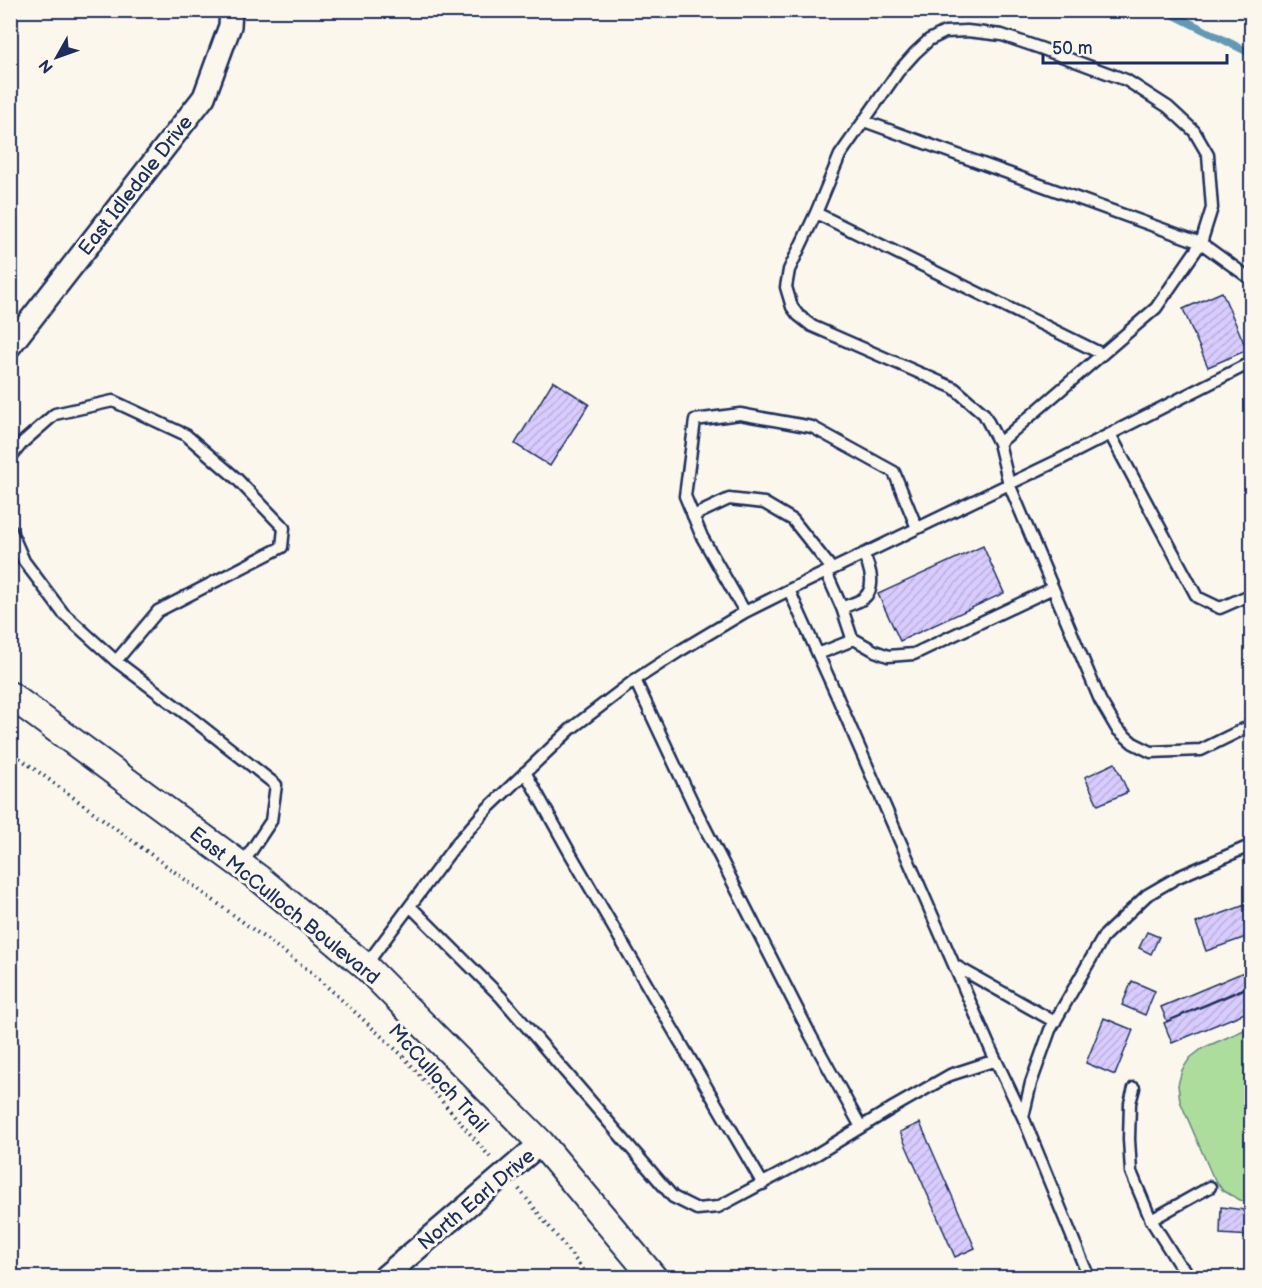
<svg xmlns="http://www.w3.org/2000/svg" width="1262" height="1288" viewBox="0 0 1262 1288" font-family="'Balsamiq Sans',sans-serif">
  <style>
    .pitch { fill: #addd9d; stroke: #64867e; stroke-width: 1.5 }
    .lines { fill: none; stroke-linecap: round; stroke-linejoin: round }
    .stream { stroke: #6299b6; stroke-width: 8 }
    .building { fill: url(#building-hatch); stroke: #1b2f5e; stroke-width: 1.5 }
    .service-casing { stroke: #1b2f5e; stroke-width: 15 }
    .minor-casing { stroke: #1b2f5e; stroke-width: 26 }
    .tertiary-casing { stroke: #1b2f5e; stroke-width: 30 }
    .path { stroke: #1b2f5e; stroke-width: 4; stroke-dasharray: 1.5 4.5; stroke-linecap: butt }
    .service { stroke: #fbf7ec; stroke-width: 10 }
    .minor { stroke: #fbf7ec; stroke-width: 21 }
    .tertiary { stroke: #fbf7ec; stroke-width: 26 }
    .labels { text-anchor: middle; stroke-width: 6; stroke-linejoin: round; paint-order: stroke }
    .street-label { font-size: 20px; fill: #1b2f5e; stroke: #fbf7ec }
  </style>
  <defs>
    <pattern id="building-hatch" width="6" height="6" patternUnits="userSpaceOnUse" patternTransform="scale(1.5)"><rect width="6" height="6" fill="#d8cbfd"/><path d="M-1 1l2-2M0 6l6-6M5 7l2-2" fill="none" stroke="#b9afdb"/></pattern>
  </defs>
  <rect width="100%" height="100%" fill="#fbf7ec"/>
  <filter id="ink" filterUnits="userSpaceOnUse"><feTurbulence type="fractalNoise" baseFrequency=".0167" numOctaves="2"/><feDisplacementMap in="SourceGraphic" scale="12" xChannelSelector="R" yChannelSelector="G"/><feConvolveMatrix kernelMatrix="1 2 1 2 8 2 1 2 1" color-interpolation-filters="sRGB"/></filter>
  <g filter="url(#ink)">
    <path class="pitch" d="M1251 1027V1201H1242L1223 1191 1212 1175 1180 1101 1178 1085 1182 1070 1190 1058 1203 1048Z"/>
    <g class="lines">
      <path class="stream" d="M1164 10 1252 54"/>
    </g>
    <path class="building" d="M1222 292 1247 350 1208 367 1183 309Z
      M553 381 589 404 550 466 515 444Z
      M983 546 1004 593 900 641 878 594Z
      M1115 763 1128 792 1098 805 1085 777Z
      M1248 904 1252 913V935L1206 951 1196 923Z
      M1147 932 1159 937 1151 954 1139 948Z
      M1244 972 1249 986 1167 1021 1161 1007Z
      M1132 981 1155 991 1145 1015 1122 1005Z
      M1252 986V1010L1172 1043 1164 1023Z
      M1104 1018 1133 1030 1115 1075 1086 1063Z
      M920 1123 975 1248 955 1257 900 1132Z
      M1221 1207 1252 1211V1236L1220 1234Z"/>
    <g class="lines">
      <defs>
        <path id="service" d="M864 121 1201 243 1156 308 999 443
          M816 213 1102 354
          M1252 280 1201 243 1212 208 1208 155 1194 131 1168 107 1126 80 1040 48 1002 35 967 31 945 32 929 40 915 53 898 72 840 155 816 213 789 270 786 287 792 307 798 315 812 326 954 388 984 414 999 443 1009 484 1100 700 1117 729 1133 743 1151 752 1201 750 1252 725
          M1110 434 1197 597 1220 608 1252 594
          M10 458 23 442 55 414 113 401 186 435 237 479 284 528 282 547 158 611 116 661
          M693 516 729 499 764 503 793 520 832 569
          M10 529 24 561 63 613 116 661 190 717 276 785 271 821 241 866
          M789 590 1057 461 1252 362
          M842 608C848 605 855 603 861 600 878 590 870 567 863 554
          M745 612 702 537 685 496 695 420 740 414 812 427 894 472 917 528
          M852 638 875 651 888 656 914 654 1053 588
          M818 654 848 642 852 638 842 608 826 572
          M635 680 698 814 811 1036 861 1127
          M525 772 570 853 763 1184
          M410 906 501 997 673 1197 697 1209 718 1207 817 1154 894 1107 950 1075 996 1060
          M954 965 1055 1022
          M365 966 457 843 488 808 572 728 635 680 678 652 745 612 789 590 836 694 991 1050 1023 1117 1089 1278
          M1134 1088 1130 1103 1129 1139 1131 1172 1151 1220 1178 1263 1192 1278
          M1023 1117 1031 1083 1050 1030 1104 936 1147 895 1178 877 1252 845
          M1151 1220 1210 1187"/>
        <path id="minor" d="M10 346 204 97 230 26 231 10
          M383 1278 541 1143"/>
        <path id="tertiary" d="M10 695 261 880 365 966 541 1143 654 1278"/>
      </defs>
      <use href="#service" class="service-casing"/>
      <use href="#minor" class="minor-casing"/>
      <use href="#tertiary" class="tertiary-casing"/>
      <path class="path" d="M10 751 311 972 403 1056 490 1157
        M519 1189 590 1278"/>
      <use href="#service" class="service"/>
      <use href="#minor" class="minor"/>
      <use href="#tertiary" class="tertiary"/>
    </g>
  </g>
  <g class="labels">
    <g class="street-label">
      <text transform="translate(135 185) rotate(-52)" y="7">East Idledale Drive</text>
      <text transform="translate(285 905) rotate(39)" y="7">East McCulloch Boulevard</text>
      <text transform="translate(439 1078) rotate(48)" y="7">McCulloch Trail</text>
      <text transform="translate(476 1199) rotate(-40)" y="7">North Earl Drive</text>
    </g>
  </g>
  <rect width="1262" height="1288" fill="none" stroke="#fbf7ec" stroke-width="36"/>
  <rect x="18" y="18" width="1226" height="1252" fill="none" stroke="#1b2f5e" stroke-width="2" filter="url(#ink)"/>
  <g transform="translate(57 57) rotate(230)" stroke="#fbf7ec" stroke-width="4.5" paint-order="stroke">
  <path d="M0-4.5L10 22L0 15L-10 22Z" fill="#1b2f5e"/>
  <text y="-9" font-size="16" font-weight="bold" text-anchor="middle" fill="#1b2f5e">N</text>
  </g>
  <path d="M1043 54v9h184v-9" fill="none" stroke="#1b2f5e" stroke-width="3"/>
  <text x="1052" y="54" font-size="18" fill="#1b2f5e" stroke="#fbf7ec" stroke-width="4.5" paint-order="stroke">50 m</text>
</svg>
